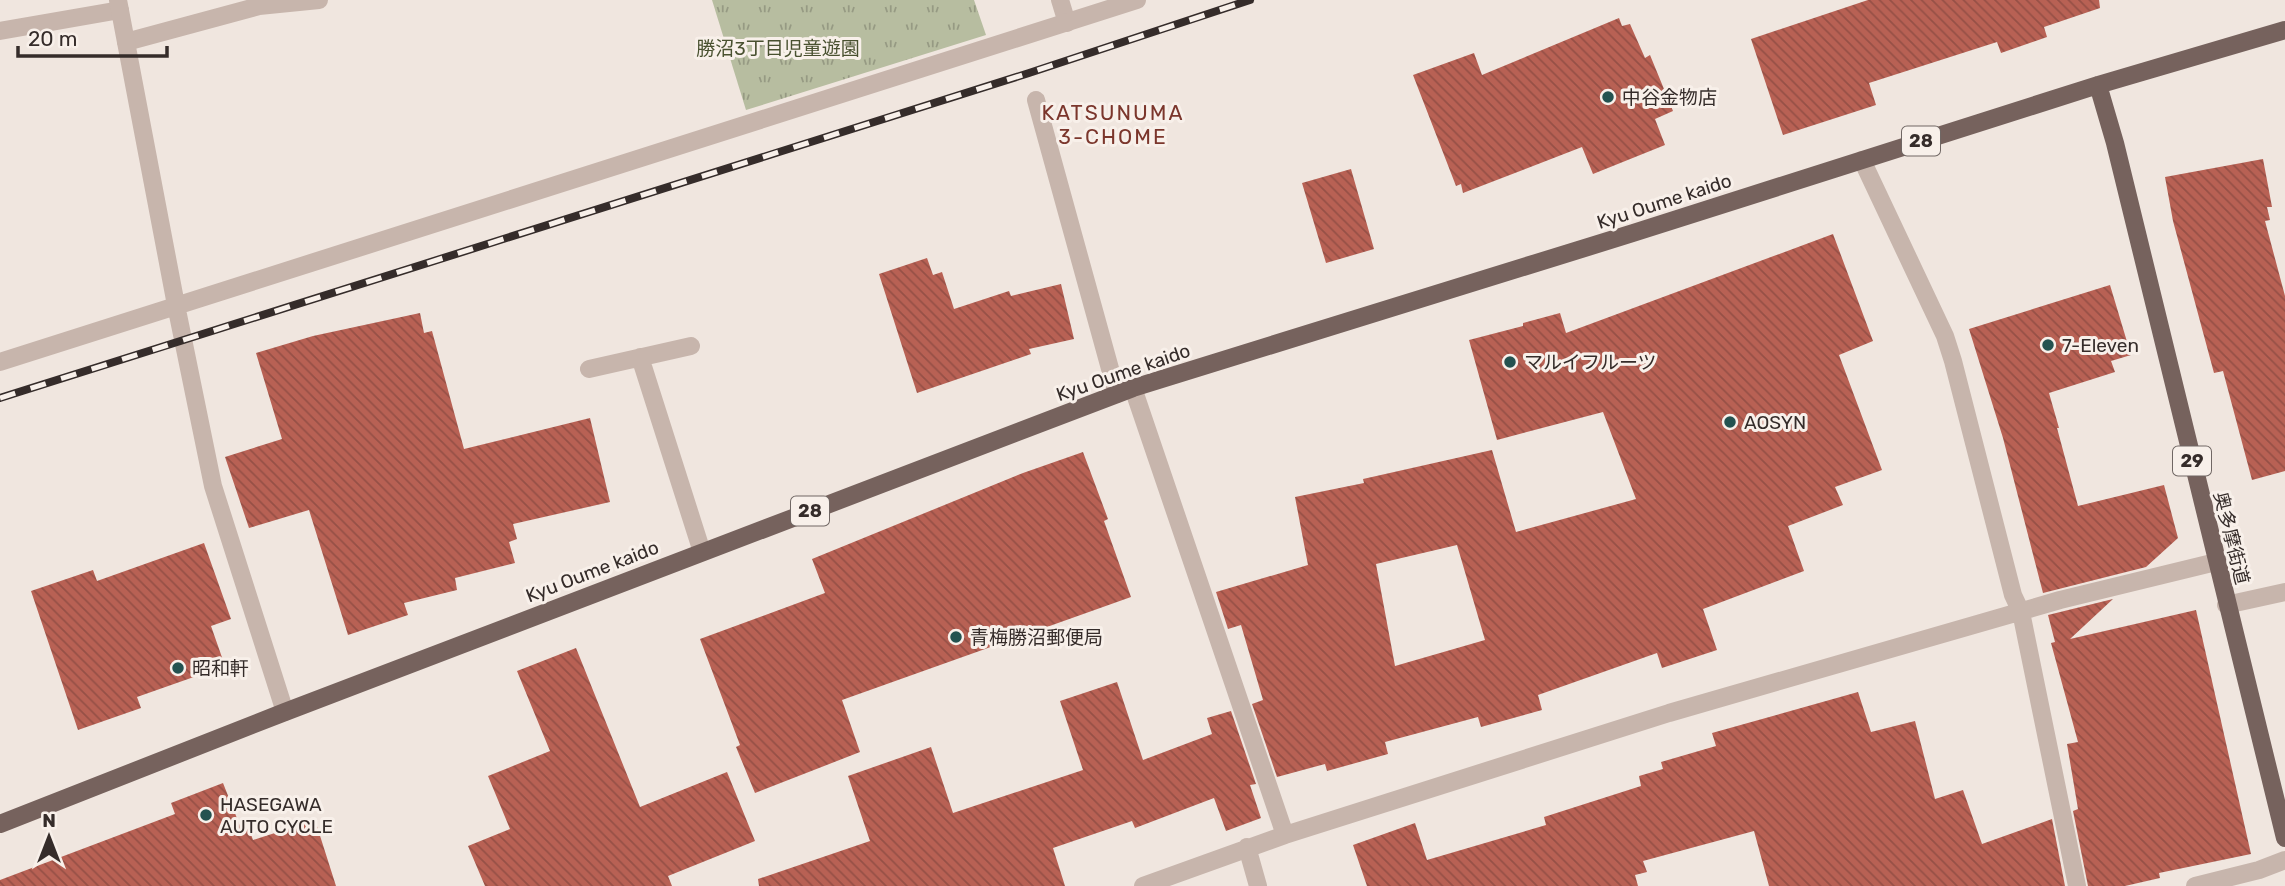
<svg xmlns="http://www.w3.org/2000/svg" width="2285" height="886" viewBox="0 0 2285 886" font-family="Rubik,'Noto Sans JP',sans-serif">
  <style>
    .park { fill: url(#park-tufts) }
    .building { fill: url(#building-back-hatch); fill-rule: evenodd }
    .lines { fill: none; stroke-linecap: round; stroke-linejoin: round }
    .service { stroke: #c7b5ac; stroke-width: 18 }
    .minor { stroke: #c7b5ac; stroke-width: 18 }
    .primary { stroke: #76625d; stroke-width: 18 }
    .rail-casing { stroke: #352c2a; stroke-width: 8 }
    .rail { stroke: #f8f0ea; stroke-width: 5; stroke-dasharray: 16; stroke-linecap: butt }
    .poi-dot { fill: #245250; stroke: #f8f0ea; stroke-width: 2.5 }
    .labels { text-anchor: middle; stroke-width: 6; stroke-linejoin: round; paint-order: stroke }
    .shield { fill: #f8f0ea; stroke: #706764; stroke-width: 2 }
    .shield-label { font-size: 18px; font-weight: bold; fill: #352c2a }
    .park-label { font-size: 19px; fill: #495130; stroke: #f8f0ea }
    .poi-label { font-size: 19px; fill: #352c2a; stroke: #f8f0ea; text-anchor: start }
    .street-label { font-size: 19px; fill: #352c2a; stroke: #f8f0ea }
    .neighbourhood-label { font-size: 21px; letter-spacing: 2px; fill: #7b362c; stroke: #f8f0ea }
  </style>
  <defs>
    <pattern id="park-tufts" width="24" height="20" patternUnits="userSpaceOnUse" patternTransform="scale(1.75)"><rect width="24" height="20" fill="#b7bda0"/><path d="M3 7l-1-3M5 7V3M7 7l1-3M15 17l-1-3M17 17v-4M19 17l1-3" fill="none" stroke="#969a83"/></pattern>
    <pattern id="building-back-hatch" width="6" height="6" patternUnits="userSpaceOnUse" patternTransform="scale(1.75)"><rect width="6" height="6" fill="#b86154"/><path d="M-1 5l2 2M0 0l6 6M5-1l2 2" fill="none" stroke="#965046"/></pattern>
  </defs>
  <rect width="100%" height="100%" fill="#f0e6df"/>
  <path class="park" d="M712 0H974L986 35 746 110Z"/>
  <path class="building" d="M1868 0H2099L2100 8 2044 27 2047 37 2001 53 1997 42 1869 83 1876 105 1783 135 1751 39Z
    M1619 18 1622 26 1630 24 1645 58 1650 55 1673 111 1655 119 1665 145 1593 174 1582 147 1463 193 1461 184 1456 186 1413 75 1474 53 1482 75Z
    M2263 159 2272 207H2267L2270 220 2265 221 2285 296V471L2252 480 2223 371 2214 373 2173 221 2165 177Z
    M1351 169 1374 249 1326 263 1302 183Z
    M1833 234 1873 341 1839 355 1882 470 1835 487 1843 505 1788 526 1804 571 1703 609 1717 650 1662 668 1657 653 1538 695 1542 710 1481 727 1478 717 1385 742 1388 754 1327 771 1325 764 1277 777 1252 704 1263 700 1241 625 1228 629 1216 592 1308 565 1295 497 1364 483 1363 479 1492 450 1516 532 1636 499 1603 412 1497 440 1469 340 1523 326V323L1560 313 1566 333ZM1457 545 1485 640 1395 666 1376 564Z
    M927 258 933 275 942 272 954 309 1009 291 1011 296 1061 284 1074 339 1029 349 1031 354 917 393 879 274Z
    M2110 285 2131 355 2111 361 2115 372 2049 393 2059 428H2057L2078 506 2164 485 2178 538 2146 567 2043 593 2003 438 1969 329Z
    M420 313 424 333 432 331 464 449 590 418 610 502 513 524 517 539 509 542 515 563 455 578 457 590 404 603 408 615 348 635 309 510 249 528 225 457 282 439 256 353 313 336Z
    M1083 452 1108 519 1104 521 1131 597 842 700 860 752 755 793 736 747 740 745 700 639 825 593 812 559 1023 473Z
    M204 543 231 619 211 626 225 666 137 697 141 708 78 730 31 591 93 570 97 581Z
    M2113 599 2070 639 2196 610 2251 854 2159 873 2160 878 2125 886H2088L2073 811 2078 809 2067 744 2078 742 2051 643 2055 642 2048 615Z
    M576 648 640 807 727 772 755 841 668 876 672 886H485L468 846 510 829 488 776 550 751 517 671Z
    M1117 682 1143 760 1212 734 1207 718 1231 711 1256 784 1250 785 1261 818 1226 831 1214 798 1135 828 1132 821 1053 848 1065 886H759L758 879 870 841 848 776 931 747 953 813 1083 770 1060 701Z
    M1858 692 1871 732 1915 721 1935 799 1963 790 1982 844 2052 819 2065 886H1769L1754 831 1643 861 1647 872 1635 875 1638 886H1367L1353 845 1415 823 1427 860 1546 825 1544 817 1641 786 1639 776 1663 769 1661 762 1716 746 1712 733Z
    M223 783 242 831 249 829 253 840 315 820 336 886H0V880L175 814 171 803Z"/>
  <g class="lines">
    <path class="service" d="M1060 0 1067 23
      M0 31 120 10
      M126 42 259 6 319 0
      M1036 100 1117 394"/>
    <path class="minor" d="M118 0 176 305 213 486 285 712
      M1862 160 1945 336 1953 361 2013 595 2021 612 2077 886
      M640 357 702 552
      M0 362 1137 0
      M589 369 691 346
      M1133 388 1285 835
      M2226 605 2285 592
      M1247 847 1258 886
      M1143 886 1285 835 1669 713 2060 600 2216 562
      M2195 886 2259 870 2285 860"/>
    <path class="primary" d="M2098 85 2115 143 2285 838
      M0 824 285 712 1133 388 1633 233 2098 85 2285 30"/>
    <defs>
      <path id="rail" d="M0 398 1029 73 1250 0"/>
    </defs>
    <use href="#rail" class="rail-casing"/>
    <use href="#rail" class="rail"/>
  </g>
  <g class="poi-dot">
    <circle cx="1608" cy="97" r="7"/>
    <circle cx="2048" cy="345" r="7"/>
    <circle cx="1510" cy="362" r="7"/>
    <circle cx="1730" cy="422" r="7"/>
    <circle cx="956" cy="637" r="7"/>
    <circle cx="178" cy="668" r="7"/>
    <circle cx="206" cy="815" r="7"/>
  </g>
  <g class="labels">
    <g class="shield">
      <rect x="1902" y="126.5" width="38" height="29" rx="5"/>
      <rect x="2173" y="446.5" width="38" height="29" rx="5"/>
      <rect x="791" y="496.5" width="38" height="29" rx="5"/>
    </g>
    <g class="shield-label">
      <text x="1921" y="147">28</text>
      <text x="2192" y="467">29</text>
      <text x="810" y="517">28</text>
    </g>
    <g class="park-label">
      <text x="778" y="55">勝沼3丁目児童遊園</text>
    </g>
    <g class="poi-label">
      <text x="1622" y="104">中谷金物店</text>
      <text x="2062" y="352">7-Eleven</text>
      <text x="1524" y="369">マルイフルーツ</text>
      <text x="1744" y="429">AOSYN</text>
      <text x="970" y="644">青梅勝沼郵便局</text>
      <text x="192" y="675">昭和軒</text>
      <text x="220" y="811">HASEGAWA<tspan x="220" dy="22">AUTO CYCLE</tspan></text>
    </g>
    <g class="street-label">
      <text transform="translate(1664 201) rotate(-18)" y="7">Kyu Oume kaido</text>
      <text transform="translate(1123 372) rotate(-19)" y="7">Kyu Oume kaido</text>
      <text transform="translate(2232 538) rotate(76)" y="7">奥多摩街道</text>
      <text transform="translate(592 571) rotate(-21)" y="7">Kyu Oume kaido</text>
    </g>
    <g class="neighbourhood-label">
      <text x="1113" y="120">KATSUNUMA<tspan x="1113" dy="24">3-CHOME</tspan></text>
    </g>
  </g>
  <g transform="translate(49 837)" stroke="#f8f0ea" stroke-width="5" paint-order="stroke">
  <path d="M0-5L12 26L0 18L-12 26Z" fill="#352c2a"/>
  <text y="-10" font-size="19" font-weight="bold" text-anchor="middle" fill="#352c2a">N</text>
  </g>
  <path d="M18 46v10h149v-10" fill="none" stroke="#352c2a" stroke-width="3.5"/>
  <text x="28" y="46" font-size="21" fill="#352c2a" stroke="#f8f0ea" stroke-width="5" paint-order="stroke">20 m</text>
</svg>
